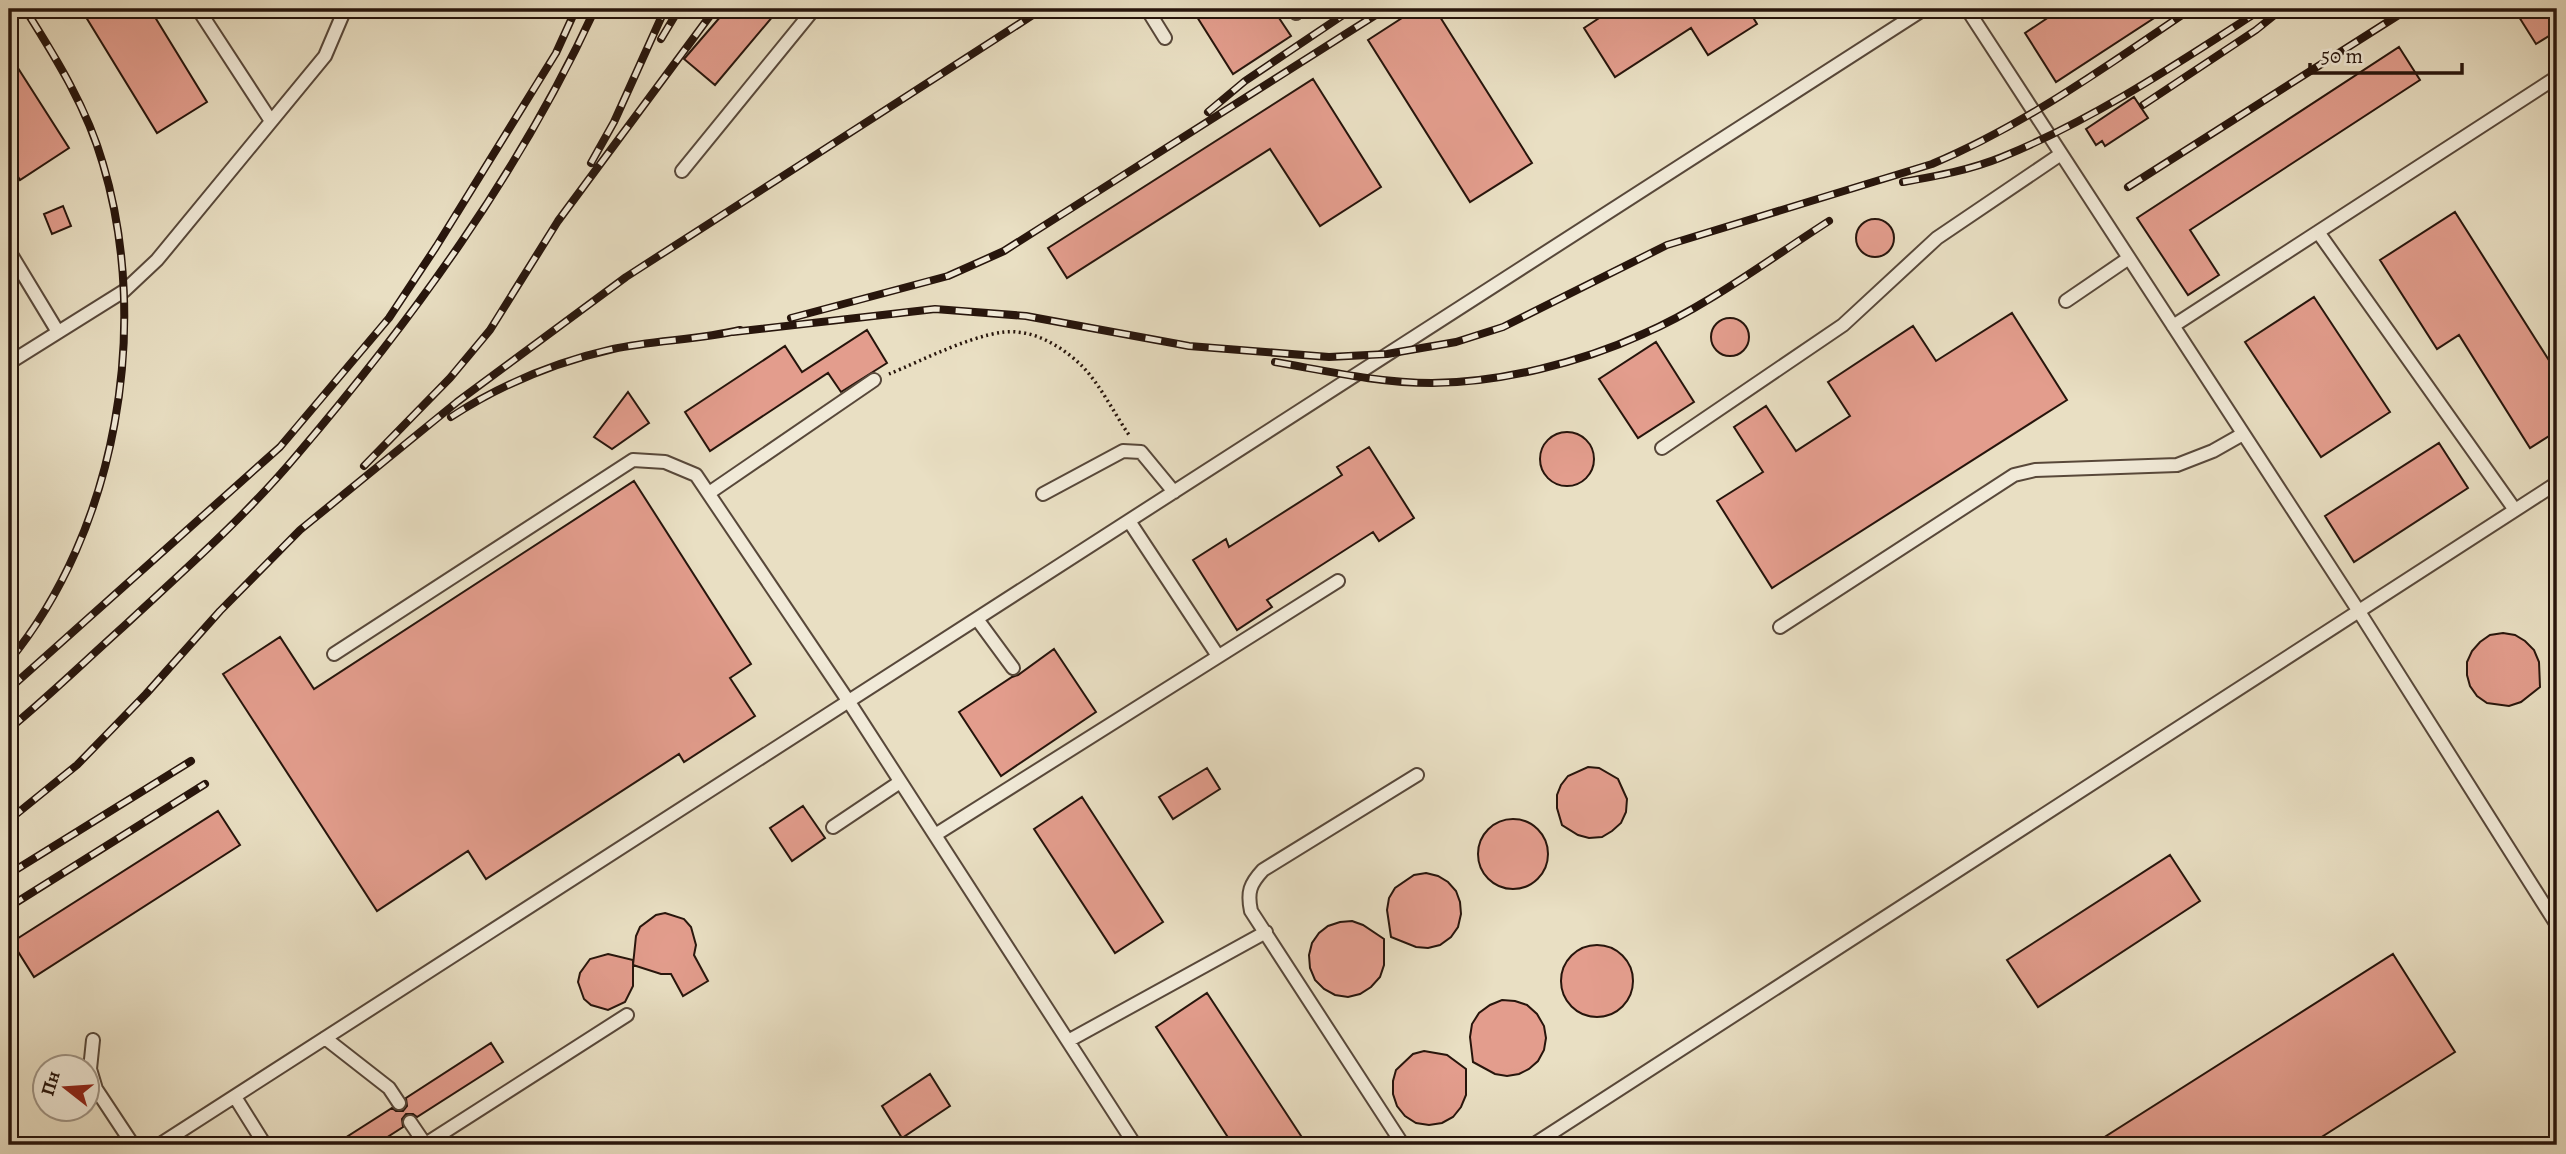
<svg xmlns="http://www.w3.org/2000/svg" width="2566" height="1154" viewBox="0 0 2566 1154" font-family="Alegreya,serif">
  <style>
    .building { fill: #e39d8d; stroke: #27150c; stroke-width: 2 }
    .lines { fill: none; stroke-linecap: round; stroke-linejoin: round }
    .lane-casing { stroke: #58483a; stroke-width: 16 }
    .path { stroke: #27150c; stroke-width: 3.5; stroke-dasharray: 2 3.5; stroke-linecap: butt }
    .lane { stroke: #f1ead8; stroke-width: 12 }
    .rail-casing { stroke: #27150c; stroke-width: 8 }
    .rail { stroke: #f1ead8; stroke-width: 5; stroke-dasharray: 16; stroke-linecap: butt }
  </style>
  <rect width="100%" height="100%" fill="#e9dfc3"/>
  <filter id="stains"><feTurbulence type="fractalNoise" baseFrequency=".00286" numOctaves="4"/><feColorMatrix values="0 0 0 0 .2 0 0 0 0 .09 0 0 0 0 .02 0 0 0 .5 -.17"/></filter>
  <radialGradient id="worn" r=".72"><stop offset=".6" stop-color="#630" stop-opacity="0"/><stop offset="1" stop-color="#630" stop-opacity=".3"/></radialGradient>
  <path class="building" d="M81 9H150L207 102 157 133Z
    M727 9H779L715 85 684 59Z
    M1192 9H1273L1291 36 1233 74Z
    M1416 9H1435L1532 163 1470 202 1368 40Z
    M1613 9H1748L1757 24 1708 55 1691 28 1615 77 1584 28Z
    M2061 9H2168L2056 82 2025 33Z
    M2514 9H2557V31L2536 44Z
    M2399 47 2420 80 2190 230 2219 275 2188 295 2137 218Z
    M9 54 69 148 20 180 9 162Z
    M1313 79 1381 187 1320 226 1270 149 1067 278 1048 248Z
    M2134 97 2148 118 2105 146 2102 141 2096 145 2086 129Z
    M63 206 71 226 52 234 44 214Z
    M2455 212 2557 373V431L2530 448 2459 335 2437 349 2380 260Z
    M1856 238a19 19 0 1 1 38 0a19 19 0 1 1-38 0Z
    M2314 297 2390 412 2321 457 2245 342Z
    M2012 313 2067 400 1772 588 1717 501 1763 472 1734 427 1766 406 1796 451 1850 416 1828 382 1913 326 1936 361Z
    M1711 337a19 19 0 1 1 38 0a19 19 0 1 1-38 0Z
    M867 330 887 363 841 392 828 373 710 451 685 412 785 346 802 372Z
    M1656 342 1694 402 1638 438 1599 379Z
    M628 392 649 423 612 449 594 437Z
    M1540 459a27 27 0 1 1 54 0a27 27 0 1 1-54 0Z
    M2439 443 2468 488 2354 562 2325 516Z
    M1369 447 1414 518 1379 541 1373 532 1267 600 1272 607 1237 630 1193 560 1226 539 1229 547 1342 475 1337 467Z
    M634 481 751 664 730 678 755 716 684 762 679 754 486 879 468 851 377 911 223 674 280 637 314 689Z
    M2503 633 2515 635 2525 641 2534 650 2539 662 2540 687 2521 702 2509 706 2487 703 2477 696 2470 686 2467 675V662L2472 651 2480 642 2490 635Z
    M1054 649 1096 712 1001 776 959 712 1012 677 1018 675Z
    M1588 767 1599 768 1618 779 1627 799 1626 812 1621 823 1612 831 1602 837 1589 838 1578 835 1562 825 1557 808V795L1561 785 1568 776Z
    M1207 768 1220 789 1173 819 1159 797Z
    M1082 797 1163 922 1115 953 1034 829Z
    M803 806 825 838 792 861 770 828Z
    M218 811 240 845 34 977 12 942Z
    M1478 854a35 35 0 1 1 70 0a35 35 0 1 1-70 0Z
    M2170 855 2200 901 2038 1007 2007 960Z
    M1426 873 1438 876 1448 882 1456 891 1460 902 1461 914 1458 927 1451 937 1440 945 1428 948 1416 947 1391 937 1387 910 1389 898 1395 888 1414 875Z
    M665 913 684 919 691 927 696 945 694 955 708 981 683 996 671 974H661L633 965 636 936 640 927 656 915Z
    M1352 921 1363 925 1384 939V965L1380 977 1371 987 1360 994 1348 997 1335 995 1324 989 1315 980 1310 968 1309 955 1312 943 1319 933 1328 926 1340 922Z
    M1561 981a36 36 0 1 1 72 0a36 36 0 1 1-72 0Z
    M608 954 633 960V986L625 1002 608 1010 591 1005 584 999 578 982 580 973 590 959Z
    M2393 954 2455 1052 2309 1145H2092Z
    M1207 993 1307 1145H1233L1156 1027Z
    M1502 1000 1515 1001 1527 1005 1537 1014 1544 1026 1546 1038 1544 1050 1538 1061 1529 1069 1519 1074 1507 1076 1495 1074 1473 1062 1470 1037 1472 1024 1479 1013 1490 1005Z
    M491 1043 503 1062 417 1117 413 1114H406L402 1119 403 1127 375 1145H334L392 1108 396 1111H403L407 1106 406 1098Z
    M1424 1051 1447 1055 1466 1069V1095L1461 1107 1453 1117 1442 1123 1429 1125 1416 1123 1405 1116 1397 1106 1393 1094V1081L1396 1070 1413 1054Z
    M930 1074 950 1106 902 1138 882 1106Z"/>
  <g class="lines">
    <defs>
      <path id="lane" d="M198 9 271 121
        M1147 9 1165 38
        M1293 9 1296 13
        M1967 9 2358 610 2557 925
        M682 171 814 9
        M2318 232 2515 510
        M9 251 58 332
        M2066 301 2129 258
        M2173 326 2557 77
        M9 363 124 291 157 260 325 56 345 9
        M1662 448 1843 325 1937 238 2061 154
        M709 493 874 380
        M1043 494 1123 451 1141 452 1174 492
        M1129 521 1218 656
        M977 619 1013 668
        M1780 627 2014 475 2035 470 2177 465 2213 451 2243 434
        M334 654 633 460 665 462 696 475 849 702 1135 1145
        M833 827 900 782
        M935 835 1338 581
        M325 1038 389 1088 399 1103
        M93 1040 90 1069 96 1089 133 1145
        M1068 1041 1266 932
        M235 1097 265 1145
        M410 1122 425 1144
        M159 1145 1924 9
        M424 1145 627 1015
        M1403 1145 1251 911C1247 892 1250 884 1263 870L1417 775
        M1533 1145 2557 483"/>
    </defs>
    <use href="#lane" class="lane-casing"/>
    <path class="path" d="M889 374C921 361 985 328 1017 332 1042 334 1066 350 1083 367 1101 386 1114 413 1129 435"/>
    <use href="#lane" class="lane"/>
    <defs>
      <path id="rail" d="M661 39 679 9
        M2143 105 2256 30 2282 9
        M1208 112 1245 81 1352 9
        M591 163 614 122 665 9
        M1903 182C1937 176 1970 170 2002 157 2095 119 2178 63 2262 9
        M2128 187 2408 9
        M791 318 948 276 1004 251 1385 9
        M733 332 935 309 1026 316 1189 346 1329 357 1387 354 1456 342 1503 327 1667 245 1932 164C2025 125 2108 65 2191 9
        M1275 362C1327 371 1379 383 1432 383 1500 383 1582 362 1643 334 1706 307 1771 258 1829 221
        M451 417C500 385 556 362 613 349 655 340 698 340 740 330
        M364 466 450 378 490 330 558 221 715 9
        M9 661C117 530 151 325 103 164 87 108 56 58 25 9
        M9 689 280 447 389 318 436 247 556 53 576 9
        M9 729C48 697 85 661 123 627 182 572 244 518 296 456 413 319 520 172 595 9
        M9 820 77 765 146 694 220 611 300 530 457 402 626 277 1036 13
        M9 874 191 761
        M9 907 205 784"/>
    </defs>
    <use href="#rail" class="rail-casing"/>
    <use href="#rail" class="rail"/>
  </g>
  <rect width="2566" height="1154" fill="none" stroke="#e9dfc3" stroke-width="35"/>
  <rect x="10" y="10" width="2545" height="1133" fill="none" stroke="#27150c" stroke-width="3.5"/>
  <rect x="18" y="18" width="2531" height="1119" fill="none" stroke="#27150c" stroke-width="2"/>
  <g transform="translate(66 1088) rotate(287)"><circle r="33" fill="#f1ead8" stroke="#a09586" stroke-width="2"/>
  <path d="M0-5L12 26L0 18L-12 26Z" fill="#8f2418"/>
  <text y="-10" font-size="19" font-weight="bold" text-anchor="middle" fill="#27150c">Пн</text>
  </g>
  <path d="M2310 63v10h152v-10" fill="none" stroke="#27150c" stroke-width="3.5"/>
  <text x="2321" y="63" font-size="21" fill="#27150c" stroke="#f1ead8" stroke-width="5" paint-order="stroke">50 m</text>
  <rect width="100%" height="100%" filter="url(#stains)"/>
  <rect width="100%" height="100%" fill="url(#worn)"/>
</svg>
